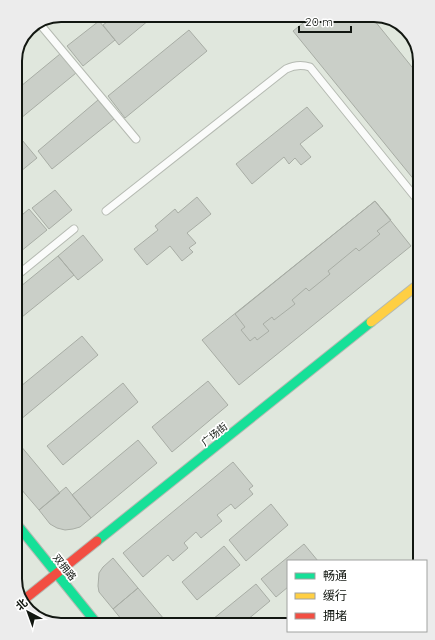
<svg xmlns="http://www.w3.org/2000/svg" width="435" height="640" viewBox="0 0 435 640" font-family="Quicksand,'Noto Sans SC',sans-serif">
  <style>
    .building { fill: #cacfc8; stroke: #a8ada5 }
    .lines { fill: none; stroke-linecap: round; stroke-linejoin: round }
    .lane-casing { stroke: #b5bab2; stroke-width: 9 }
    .fast-casing { stroke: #b5bab2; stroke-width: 11 }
    .slow-casing { stroke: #b5bab2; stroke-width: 11 }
    .jam-casing { stroke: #b5bab2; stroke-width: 11 }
    .lane { stroke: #fafbfa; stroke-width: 7 }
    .fast { stroke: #16e098; stroke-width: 9 }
    .slow { stroke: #ffcf43; stroke-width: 9 }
    .jam { stroke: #f24e42; stroke-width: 9 }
    .labels { text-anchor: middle; stroke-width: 3.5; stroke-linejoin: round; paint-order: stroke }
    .street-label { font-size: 10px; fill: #121711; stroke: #fff }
    .rim { fill: none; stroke: #121711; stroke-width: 2 }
  </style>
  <rect width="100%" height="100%" fill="#e0e7dd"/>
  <path class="building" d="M116 15H155L119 45 103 25Z
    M313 15H370L420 77V187L293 31Z
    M99 21 115 40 83 66 67 46Z
    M189 30 207 51 125 118 108 96Z
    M60 54 76 73 15 123V91Z
    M98 100 114 119 52 169 38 151Z
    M307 107 323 126 300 144 311 157 301 165 295 158 289 164 284 157 252 184 236 164Z
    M22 140 37 158 15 176V145Z
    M55 190 72 210 49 229 32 208Z
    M197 197 211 214 187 233 196 243 189 248 193 252 182 261 170 246 147 265 134 249 158 230 155 226 175 209 178 213Z
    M375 201 391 220 377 231 380 234 359 251 356 248 328 271 330 274 309 291 306 288 292 300 295 304 274 320 272 317 263 324 269 331 257 340 255 337 250 341 241 330 245 327 235 314Z
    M375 201 411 246 239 385 202 340Z
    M29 209 47 230 15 256V221Z
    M83 235 103 260 78 280 58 256Z
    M58 256 74 275 22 317 15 309V291Z
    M82 336 98 355 20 420 15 415V391Z
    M208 381 228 405 172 452 152 427Z
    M123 383 138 402 63 465 47 446Z
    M15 439 60 493 39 510 15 482Z
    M138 440 157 463 91 518 72 495Z
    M233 462 253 486 249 489 253 494 235 509 231 504 217 515 222 521 201 538 196 532 184 543 188 548 173 561 168 555 143 577 123 553Z
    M66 487 91 518 80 527 73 529 65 530 57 528 50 524 39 510Z
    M271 504 288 525 246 561 229 540Z
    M304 544 318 561H288V587L276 597 261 579Z
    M224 546 240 565 197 600 182 582Z
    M15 557 20 563V573L15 577Z
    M113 558 138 588 113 609 99 592 98 586 99 573 103 567Z
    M256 584 270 601 241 625H218L213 619Z
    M138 588 169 625H126L113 609Z"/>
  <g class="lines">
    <defs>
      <path id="lane" d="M39 23 136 139
        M106 211 286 69C294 65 301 64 310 67L420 203
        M15 277 74 229"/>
      <path id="fast" d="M15 522 98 625
        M97 541 371 322"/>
      <path id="slow" d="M371 322 420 283"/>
      <path id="jam" d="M21 602 97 541"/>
    </defs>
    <use href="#lane" class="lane-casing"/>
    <use href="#fast" class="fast-casing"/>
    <use href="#slow" class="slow-casing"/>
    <use href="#jam" class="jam-casing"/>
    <use href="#lane" class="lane"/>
    <use href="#fast" class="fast"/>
    <use href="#slow" class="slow"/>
    <use href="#jam" class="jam"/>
  </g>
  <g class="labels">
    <g class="street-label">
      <text transform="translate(214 434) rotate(-39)" y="4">广场街</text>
      <text transform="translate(65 567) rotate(51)" y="4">双拥路</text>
    </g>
  </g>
  <path d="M0 0H435V640H0ZM61 22H374A39 39 0 0 1 413 61V579A39 39 0 0 1 374 618H61A39 39 0 0 1 22 579V61A39 39 0 0 1 61 22Z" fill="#ececec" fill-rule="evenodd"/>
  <path class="rim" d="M61 22H374A39 39 0 0 1 413 61V579A39 39 0 0 1 374 618H61A39 39 0 0 1 22 579V61A39 39 0 0 1 61 22Z"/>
  <rect x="287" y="560" width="140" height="72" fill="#ffffff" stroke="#a0a2a0"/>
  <rect x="295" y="573" width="20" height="6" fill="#16e098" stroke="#a0a2a0"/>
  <text x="323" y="580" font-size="12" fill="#121711">畅通</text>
  <rect x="295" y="593" width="20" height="6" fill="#ffcf43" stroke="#a0a2a0"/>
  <text x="323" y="600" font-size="12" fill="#121711">缓行</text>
  <rect x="295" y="613" width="20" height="6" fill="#f24e42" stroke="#a0a2a0"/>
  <text x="323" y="620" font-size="12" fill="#121711">拥堵</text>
  <g transform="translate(28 612) rotate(319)" stroke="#ffffff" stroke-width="3" paint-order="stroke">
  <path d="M0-3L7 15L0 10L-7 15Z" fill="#121711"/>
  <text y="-6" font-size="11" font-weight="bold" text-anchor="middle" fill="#121711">北</text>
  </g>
  <path d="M299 26v6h52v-6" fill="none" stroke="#121711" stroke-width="2"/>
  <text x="305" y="26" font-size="12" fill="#121711" stroke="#ffffff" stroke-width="3" paint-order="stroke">20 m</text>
</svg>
